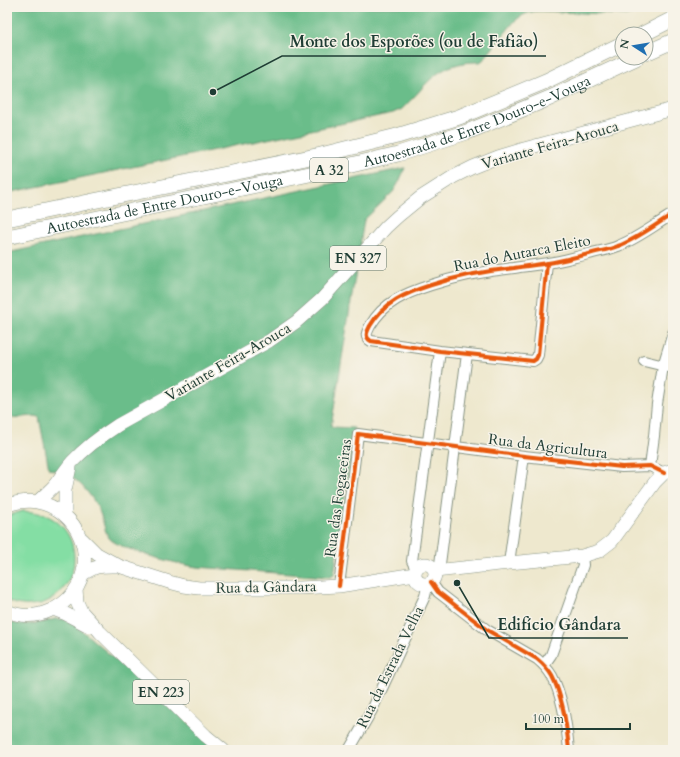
<svg xmlns="http://www.w3.org/2000/svg" width="680" height="757" viewBox="0 0 680 757" font-family="Cardo,serif">
  <style>
    .green { fill: #84dea4; stroke: #528e6c }
    .forest { fill: #6bbd8a; stroke: #457d5f }
    .lines { fill: none; stroke-linecap: round; stroke-linejoin: round }
    .minor-casing { stroke: #869281; stroke-width: 12 }
    .major-casing { stroke: #869281; stroke-width: 14 }
    .highway-casing { stroke: #869281; stroke-width: 16 }
    .minor { stroke: #fff; stroke-width: 10 }
    .major { stroke: #fff; stroke-width: 13 }
    .highway { stroke: #fff; stroke-width: 15 }
    .cycleway-casing { stroke: #f7f3e8; stroke-width: 6 }
    .cycleway { stroke: #e8590c; stroke-width: 4 }
    .labels { text-anchor: middle; stroke-width: 3; stroke-linejoin: round; paint-order: stroke }
    .shield { fill: #f7f3e8; stroke: #60746a; stroke-width: 1 }
    .shield-label { font-size: 14px; font-weight: bold; fill: #1f3d34 }
    .street-label { font-size: 15px; fill: #1f3d34; stroke: #f7f3e8 }
    .leader { fill: none; stroke: #1f3d34; stroke-width: 1.5 }
    .callout-dot { fill: #1f3d34; stroke: #f7f3e8; stroke-width: 1.5 }
    .callout-label { font-size: 16px; text-anchor: middle; font-weight: bold; fill: #1f3d34; stroke: #f7f3e8; stroke-width: 3; stroke-linejoin: round; paint-order: stroke }
  </style>
  <rect width="100%" height="100%" fill="#f7f3e8"/>
  <filter id="ink" filterUnits="userSpaceOnUse"><feTurbulence type="fractalNoise" baseFrequency=".025" numOctaves="2"/><feDisplacementMap in="SourceGraphic" scale="8" xChannelSelector="R" yChannelSelector="G"/><feConvolveMatrix kernelMatrix="1 2 1 2 8 2 1 2 1" color-interpolation-filters="sRGB"/></filter>
  <filter id="wash" filterUnits="userSpaceOnUse"><feTurbulence type="fractalNoise" baseFrequency=".012" numOctaves="4" result="noise"/><feDisplacementMap in="SourceGraphic" scale="16" xChannelSelector="R" yChannelSelector="G"/><feGaussianBlur stdDeviation="0.9" result="paint"/><feColorMatrix in="noise" values="0 0 0 0 0 0 0 0 0 0 0 0 0 0 0 0 0 1.4 0 .05"/><feComposite in="paint" operator="in"/></filter>
  <g filter="url(#wash)">
    <rect width="100%" height="100%" fill="#eee8ce"/>
    <path class="green" d="M23 511C33 512 44 513 53 519 86 540 79 593 40 604 37 605 34 604 31 605 23 606 14 604 7 600V516Z"/>
    <path class="forest" d="M7 7H646L631 14 626 15 542 11C530 11 522 14 513 23L483 60 480 62C475 62 469 62 464 63 434 68 426 86 406 105L402 109 393 113 7 193Z
      M405 168 399 182 393 192 364 220 331 427 354 428 334 575 330 577 197 567C181 565 119 549 110 539 104 532 104 521 100 513 95 499 78 478 64 473 59 471 54 470 49 469L39 417 35 416 7 418V253Z
      M55 619H65L79 628 220 750H7V622C25 626 38 624 55 619Z"/>
  </g>
  <g filter="url(#ink)">
    <g class="lines">
      <defs>
        <path id="minor" d="M547 263 538 355 536 359 533 361 440 351 371 341C364 337 367 332 370 326 384 302 406 293 431 285 458 276 486 271 514 268 525 266 537 265 548 263 561 261 575 257 589 254 599 251 609 250 618 246 637 239 656 224 673 214
          M644 361 673 368
          M650 466 654 436 657 404 663 366 673 333
          M509 563 524 456
          M434 568 440 564 467 354
          M416 569 412 561 440 351
          M431 582 438 592 487 630 537 659C543 664 548 669 552 676 562 695 567 728 569 750
          M339 586 358 434 524 456 622 467 650 466 664 473
          M544 665 551 655 583 565 582 556
          M349 750 372 710 425 596 428 583"/>
        <path id="major" d="M37 502C43 497 48 492 53 487 60 479 65 470 72 462 86 447 101 436 118 425L269 341 296 322 322 299 386 227 398 216 420 198 453 177 473 167 498 157 524 149 673 109
          M7 505C17 502 27 500 37 502 78 509 99 559 73 593 67 601 59 607 49 611 35 617 21 617 7 611
          M65 514V490L70 467
          M82 539 97 554 119 566 169 582 184 586 199 588H300L339 586 415 574
          M415 574a10 10 0 1 1 20 0a10 10 0 1 1-20 0Z
          M435 571 509 563 582 556 599 551 612 541 655 482 664 473 673 470
          M82 575C96 565 101 566 117 566
          M76 589 77 602 81 611 100 632 206 736 223 750
          M53 609 66 614 89 626"/>
        <g id="highway">
          <path d="M643 34 673 19"/>
          <path d="M646 53 673 41"/>
          <path d="M7 219 93 201 321 155 397 136 459 117 546 81 622 44"/>
          <path id="s1" d="M7 237 343 167 398 154 467 132 550 98 636 58"/>
        </g>
      </defs>
      <use href="#minor" class="minor-casing"/>
      <use href="#major" class="major-casing"/>
      <use href="#highway" class="highway-casing"/>
      <use href="#minor" class="minor"/>
      <use href="#major" class="major"/>
      <use href="#highway" class="highway"/>
      <defs>
        <path id="cycleway" d="M547 263 538 355 536 359 533 361 440 351 371 341C364 337 367 332 370 326 384 302 406 293 431 285 458 276 486 271 514 268 525 266 537 265 548 263 561 261 575 257 589 254 599 251 609 250 618 246 637 239 656 224 673 214
          M431 582 438 592 487 630 537 659C543 664 548 669 552 676 562 695 567 728 569 750
          M339 586 358 434 524 456 622 467 650 466 664 473"/>
      </defs>
      <use href="#cycleway" class="cycleway-casing"/>
      <use href="#cycleway" class="cycleway"/>
    </g>
  </g>
  <g class="labels">
    <g class="shield">
      <rect x="310" y="158" width="38" height="24" rx="3"/>
      <rect x="330" y="246" width="56" height="24" rx="3"/>
      <rect x="133" y="680" width="56" height="24" rx="3"/>
    </g>
    <g class="shield-label">
      <text x="329" y="175">A 32</text>
      <text x="358" y="263">EN 327</text>
      <text x="161" y="697">EN 223</text>
    </g>
    <g class="street-label">
      <text dy="5" stroke="none"><textPath href="#s1" startOffset="485">Autoestrada de Entre Douro-e-Vouga</textPath></text>
      <text transform="translate(550 145) rotate(-16)" y="5">Variante Feira-Arouca</text>
      <text dy="5" stroke="none"><textPath href="#s1" startOffset="161">Autoestrada de Entre Douro-e-Vouga</textPath></text>
      <text transform="translate(522 253) rotate(-11)" y="5">Rua do Autarca Eleito</text>
      <text transform="translate(228 362) rotate(-30)" y="5">Variante Feira-Arouca</text>
      <text transform="translate(548 446) rotate(7)" y="5">Rua da Agricultura</text>
      <text transform="translate(338 498) rotate(-82)" y="5">Rua das Fogaceiras</text>
      <text transform="translate(266 587) rotate(-1)" y="5">Rua da Gândara</text>
      <text transform="translate(390 667) rotate(-64)" y="5">Rua da Estrada Velha</text>
    </g>
  </g>
  <path class="leader" d="M213 92L282 56H546M457 583L489 638H628"/>
  <g class="callout-dot">
    <circle cx="213" cy="92" r="4"/>
    <circle cx="457" cy="583" r="4"/>
  </g>
  <g class="callout-label">
    <text x="414" y="47">Monte dos Esporões (ou de Fafião)</text>
    <text x="559" y="630">Edifício Gândara</text>
  </g>
  <rect width="680" height="757" fill="none" stroke="#f7f3e8" stroke-width="24"/>
  <g transform="translate(634 46) rotate(282)"><circle r="19" fill="#f7f3e8" stroke="#a1aaa0"/>
  <path d="M0-3L7 15L0 10L-7 15Z" fill="#1f6fb2"/>
  <text y="-6" font-size="11" font-weight="bold" text-anchor="middle" fill="#1f3d34">N</text>
  </g>
  <path d="M526 723v6h104v-6" fill="none" stroke="#1f3d34" stroke-width="2"/>
  <text x="532" y="723" font-size="12" fill="#1f3d34" stroke="#f7f3e8" stroke-width="3" paint-order="stroke">100 m</text>
</svg>
